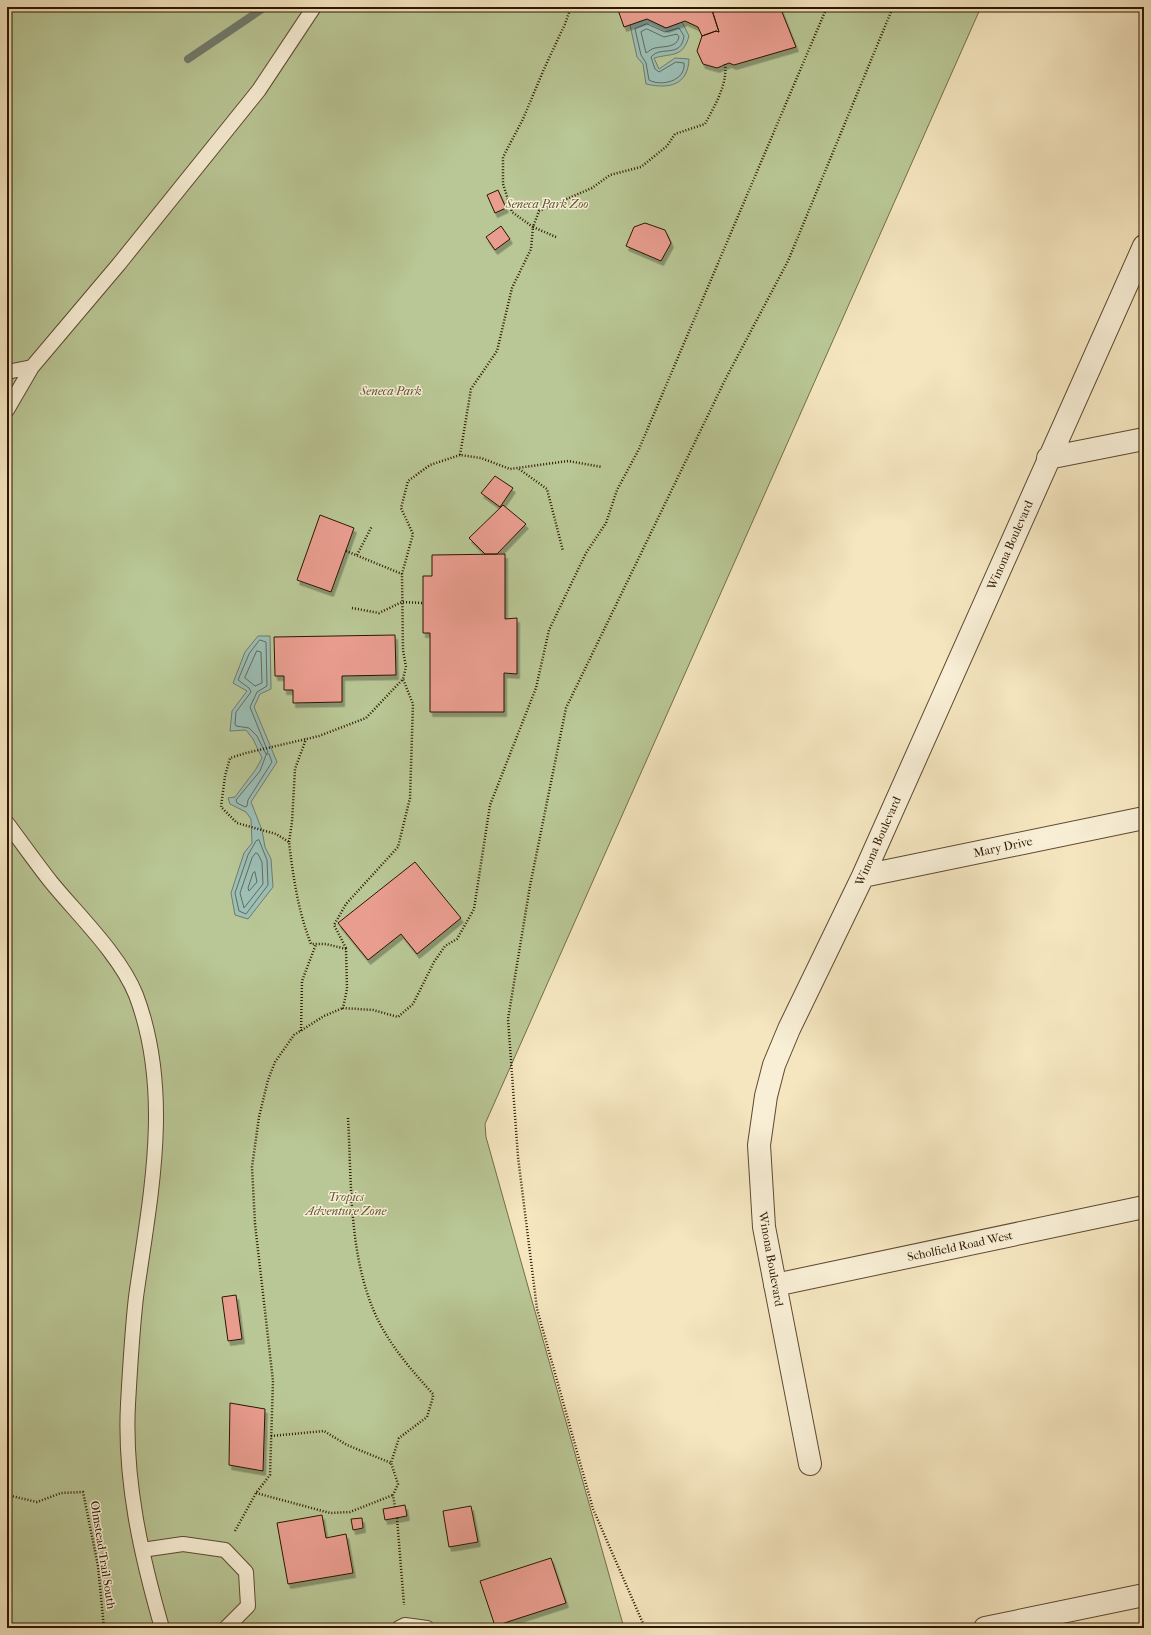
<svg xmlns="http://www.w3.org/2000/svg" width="1151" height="1635" viewBox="0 0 1151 1635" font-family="'IM FELL French Canon',serif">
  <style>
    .green { fill: #b9c695; stroke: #726e4a }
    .water { fill: #9cbfb6; stroke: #6f7b6d }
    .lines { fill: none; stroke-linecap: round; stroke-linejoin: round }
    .shore { stroke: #646a5b; stroke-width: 1 }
    .stream { stroke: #6f7b6d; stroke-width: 8 }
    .building { fill: #e99d8f; stroke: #2c1600; filter: url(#shadow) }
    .service-casing { stroke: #5e4a30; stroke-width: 16 }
    .minor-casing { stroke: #5e4a30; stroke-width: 24 }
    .path { stroke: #2c1600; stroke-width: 2.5; stroke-dasharray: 1 2; stroke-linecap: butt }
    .service { stroke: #f8efd6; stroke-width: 14 }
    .minor { stroke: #f8efd6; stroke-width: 22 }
    .labels { text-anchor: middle; stroke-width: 3; stroke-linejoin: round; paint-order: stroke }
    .park-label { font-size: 12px; font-style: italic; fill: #5d5434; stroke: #f8efd6 }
    .street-label { font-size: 12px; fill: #2c1600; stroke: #f8efd6 }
  </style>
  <defs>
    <filter id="shadow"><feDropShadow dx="2.5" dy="4.5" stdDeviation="0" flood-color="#0004"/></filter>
  </defs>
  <rect width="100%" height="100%" fill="#f5e6c0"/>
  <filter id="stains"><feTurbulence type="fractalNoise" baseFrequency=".005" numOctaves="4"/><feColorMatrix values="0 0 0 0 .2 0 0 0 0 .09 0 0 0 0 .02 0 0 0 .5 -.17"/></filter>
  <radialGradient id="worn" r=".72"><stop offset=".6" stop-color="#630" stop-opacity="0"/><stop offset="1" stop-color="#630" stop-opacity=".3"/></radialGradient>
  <path class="green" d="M7 7H981L485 1124 486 1137 624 1628H7Z"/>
  <path class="water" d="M647 19 666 28 682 22 689 36C683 58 672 53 654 58L659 69 675 58 689 59C688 86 668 89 646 84L643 64 637 57 630 25Z
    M258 636H270L271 689 260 694 254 707 277 762 251 802 262 830 265 847 271 859 273 887 248 919 235 915 231 893 244 853 252 843 251 819 246 812 230 804 228 798 235 797 256 769 262 758 253 739 246 730 230 731 232 711 247 691 233 683 245 652Z"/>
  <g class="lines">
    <path class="shore" d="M647 24 665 32 679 28 684 36C681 59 661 45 651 57L655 69 659 72 676 62 684 63C686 81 661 87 649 80L646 63 641 55 635 29Z
      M647 29 664 37 677 34 679 37C677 48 664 46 655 48 651 49 649 51 646 53L641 32Z
      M260 640 266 642 267 686 257 692 250 707 268 752 266 754 257 736 249 728 236 726 235 724 236 712 251 692 249 688 238 680 249 654Z
      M257 651 261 652 262 683 255 686 245 678Z
      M269 754 272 762 248 800 247 806 245 807 237 803 236 800 260 771 266 755Z
      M259 840 267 860 268 885 246 914 239 911 235 893 248 855 256 841Z
      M256 853 258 854 262 862 263 884 244 908 240 893 252 858Z
      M255 872 257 882 249 891 248 888 253 873Z"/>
    <path class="stream" d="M188 59 265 7"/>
  </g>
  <path class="building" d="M617 7H711L719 32 716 31 702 36 698 27 685 21 666 28 647 19 624 27Z
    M711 7H780L796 47 734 65 729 63 717 68 703 64 697 51 702 36 716 31 719 32Z
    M498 190 506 208 495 213 487 195Z
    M645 223 665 230 671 243 661 261 626 246 634 227Z
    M501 226 510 239 495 250 486 237Z
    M495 476 513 488 500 507 481 493Z
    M503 505 526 524 497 554H485L469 538Z
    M320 515 354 528 331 592 297 580Z
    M505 554V619L517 618V674L504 673V712H430V633H423V576H432V555Z
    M395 635 396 675 342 676V702L293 703V690H284V676H275L274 637Z
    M415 862 461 918 417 954 401 934 368 960 338 923Z
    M236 1295 242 1339 228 1341 222 1297Z
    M230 1403 265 1409 263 1471 229 1465Z
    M405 1505 407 1516 385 1520 383 1509Z
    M471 1506 478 1542 449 1547 443 1511Z
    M322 1515 326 1538 346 1534 353 1573 288 1584 277 1523Z
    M362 1518 363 1528 353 1530 351 1519Z
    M551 1558 566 1603 495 1626 480 1581Z"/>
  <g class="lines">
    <defs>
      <path id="service" d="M7 372 32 367 119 264 259 90 314 7
        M7 410 32 367
        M7 823C22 843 36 863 51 882 78 915 120 955 136 995 173 1093 150 1197 136 1297 132 1332 130 1368 128 1404 124 1480 141 1555 162 1628
        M142 1550 183 1544 225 1550 246 1572 248 1606 226 1628
        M399 1628 405 1625 427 1628"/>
      <path id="minor" d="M1048 458 1144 439
        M863 876 1144 818
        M775 1285 1144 1207
        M810 1464 764 1227 759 1145 766 1096 774 1065 789 1029 863 876 1144 246
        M985 1628 1144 1595"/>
    </defs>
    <use href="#service" class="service-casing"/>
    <use href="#minor" class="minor-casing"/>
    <path class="path" d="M571 7 565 24 544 69 523 119 503 157V184L512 212 533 227 539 211 592 188 610 175 641 167 667 146 675 134 705 124C714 107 728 84 725 64
      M601 7 604 9 612 7
      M556 237 533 227 531 249 512 288 497 351 471 389 460 455 481 458 510 469 568 461 602 467
      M460 455 430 465 408 481 401 508 413 534 402 574 403 650 406 667 403 679 366 718 319 736 246 753 230 758 225 776 221 807 237 823 276 834 289 842C293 876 298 911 311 944H326L346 949 347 989 343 1008 373 1010 398 1017 413 1004 434 962 445 946 457 939 474 909 490 805 536 688 549 630 586 553 606 523 617 490 639 449 827 7
      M519 469 547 489 563 551
      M346 551 402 574
      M357 555 372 526
      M352 608 379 613 402 602 423 603
      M289 842 292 822 295 769 306 739
      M346 948 334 925 346 904 398 847 410 798 413 704 403 679
      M301 1031 302 981 316 944
      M348 1118C352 1186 348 1262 380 1324 394 1350 413 1372 433 1394V1397L427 1417 399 1438 391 1463 398 1484 393 1495 395 1507
      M271 1436 324 1431 347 1445 391 1463
      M256 1493 330 1513 350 1512 393 1495
      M7 1495 37 1502 61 1493 83 1492 98 1566 104 1628
      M397 1518 404 1605
      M235 1531 256 1493 270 1475 273 1381 255 1224 252 1167 259 1117 268 1080 275 1062 294 1035 324 1016 343 1008
      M645 1628 593 1509 537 1309 518 1157 508 1019 530 886 566 708 726 378 788 261 893 7"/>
    <use href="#service" class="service"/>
    <use href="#minor" class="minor"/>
  </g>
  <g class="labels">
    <g class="park-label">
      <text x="547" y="208">Seneca Park Zoo</text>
      <text x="391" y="395">Seneca Park</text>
      <text x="346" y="1201">Tropics<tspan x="346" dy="14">Adventure Zone</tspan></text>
    </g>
    <g class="street-label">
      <text transform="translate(1010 545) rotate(-66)" y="4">Winona Boulevard</text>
      <text transform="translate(878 841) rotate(-66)" y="4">Winona Boulevard</text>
      <text transform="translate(1003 847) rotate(-12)" y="4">Mary Drive</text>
      <text transform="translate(960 1246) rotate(-12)" y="4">Scholfield Road West</text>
      <text transform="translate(771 1259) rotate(80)" y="4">Winona Boulevard</text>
      <text transform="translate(103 1555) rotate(81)" y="4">Olmstead Trail South</text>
    </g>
  </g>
  <rect width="1151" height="1635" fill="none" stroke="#f5e6c0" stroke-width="24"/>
  <rect x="8" y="8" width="1135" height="1619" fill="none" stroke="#2c1600" stroke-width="2"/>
  <rect x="12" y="12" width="1127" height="1611" fill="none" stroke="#2c1600"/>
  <rect width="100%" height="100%" filter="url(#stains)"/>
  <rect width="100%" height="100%" fill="url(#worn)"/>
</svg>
